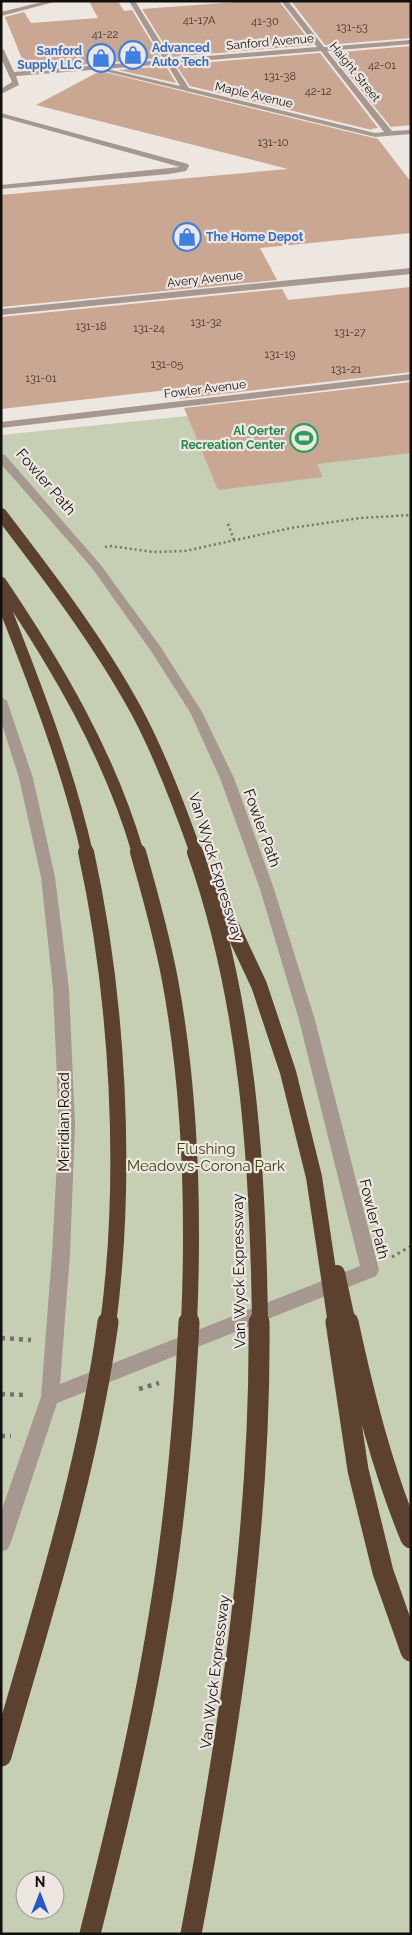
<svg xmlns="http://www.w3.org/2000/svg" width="412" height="1935" viewBox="0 0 412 1935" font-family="Raleway,sans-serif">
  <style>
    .green { fill: #c6cfb4; fill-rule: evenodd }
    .building { fill: #c9a793 }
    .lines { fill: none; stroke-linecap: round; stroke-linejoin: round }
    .path-far2 { stroke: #75716d; stroke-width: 2.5; stroke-dasharray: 2 3; stroke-linecap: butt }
    .path-far1 { stroke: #75716d; stroke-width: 3; stroke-dasharray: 2.5 4; stroke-linecap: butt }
    .path { stroke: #75716d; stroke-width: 4.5; stroke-dasharray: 4 5; stroke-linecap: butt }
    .minor { fill: #a7988f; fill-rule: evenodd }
    .highway-bridge-far2 { stroke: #5c412e; stroke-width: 12 }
    .highway-bridge-far1 { stroke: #5c412e; stroke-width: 16 }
    .highway-bridge { stroke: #5c412e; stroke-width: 21 }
    .labels { text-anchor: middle; stroke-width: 4.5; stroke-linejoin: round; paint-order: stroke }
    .far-number-label { font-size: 11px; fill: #40362f }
    .far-street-label { font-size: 12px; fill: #12100e; stroke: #ede6e1 }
    .far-shop-label { font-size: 12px; font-weight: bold; fill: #366cbe; stroke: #ede6e1; text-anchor: start }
    .far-leisure-label { font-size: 12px; font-weight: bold; fill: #27864d; stroke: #ede6e1; text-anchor: end }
    .street-label { font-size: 15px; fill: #12100e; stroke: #ede6e1 }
    .park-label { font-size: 15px; fill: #39450d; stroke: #ede6e1 }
  </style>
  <rect width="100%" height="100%" fill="#ede6e1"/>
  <path class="green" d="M411 393V1934H1V435ZM25 1880H55V1910H25Z"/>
  <path class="building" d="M89 1H118L124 11 132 10 161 58 66 66H25L5 17 24 12 31 23 98 18Z
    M250 1H279L313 45 172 57 142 9Z
    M291 1H411V38L325 45Z
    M411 46V125L391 127 331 53Z
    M320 53 378 128 371 129 372 130 190 86 176 65Z
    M166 66 176 83 118 70Z
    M100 71 378 139 411 182V233L260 248 277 280 1 307V195L288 169 36 105Z
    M411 287V372L180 399 176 389 1 409V317L282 289 288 300Z
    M411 382V453L317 464 323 477 218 490 184 408Z"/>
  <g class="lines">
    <path class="path-far2" d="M228 524 234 540
      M105 547 110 546 154 552 185 551 291 528 360 518 411 515"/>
    <path class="path-far1" d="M392 1257 411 1246"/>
    <path class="path" d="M1 1338 31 1340
      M139 1389 159 1383
      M1 1394 25 1395
      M1 1436H11"/>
    <path class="minor" d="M46 1H58L1 16V12Z
      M129 1H135L171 59 317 47 281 1H288L324 47 411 40V44L327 51 392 131 411 130V134L375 137 104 71 107 69 180 86 167 64 16 76 19 85 1 94V89L12 82 1 58V48L4 50 14 72 164 60ZM321 51 384 132 375 133 189 88 173 63Z
      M1 113 188 164 189 166 186 171 169 174 1 189V185L180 167 1 117Z
      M411 268V274L1 315V309Z
      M411 374V380L1 428V422Z
      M1 454 5 455 100 564 160 646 202 712 234 778 274 889 315 1020 379 1270 376 1276 57 1403 11 1542 8 1549 1 1552V1512L41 1397 52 1254 59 1125 53 989 41 877 19 778 1 721V697L7 701 33 778 55 877 69 989 75 1125 70 1254 60 1384 360 1266 299 1020 260 889 220 778 190 712 151 651 92 568 1 464Z"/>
    <path class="highway-bridge-far2" d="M1 514C50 578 99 642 137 712 161 757 179 805 196 853
      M1 583C57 666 110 756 138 853
      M1 598C34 682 67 765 87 853"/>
    <path class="highway-bridge-far1" d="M86 852C118 998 128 1175 108 1324
      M138 852C150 894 162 937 170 980 191 1093 194 1209 189 1324
      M195 852C248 1003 258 1165 260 1324
      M212 885 259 985 288 1072 314 1177 336 1324
      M337 1273 348 1324"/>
    <path class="highway-bridge" d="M336 1322 358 1470 383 1572 411 1651
      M348 1322C364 1396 382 1468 411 1538
      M1 1756C42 1613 88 1470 108 1322
      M90 1934C116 1831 141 1728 158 1623 175 1524 184 1423 189 1322
      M191 1934C229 1733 261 1528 259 1322"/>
  </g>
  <defs>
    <symbol id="shop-ring" viewBox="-11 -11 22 22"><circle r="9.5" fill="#ede6e1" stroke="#3f7fe0" stroke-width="1.5"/><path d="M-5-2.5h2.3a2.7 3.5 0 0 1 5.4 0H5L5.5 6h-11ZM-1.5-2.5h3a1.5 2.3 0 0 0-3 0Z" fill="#3f7fe0"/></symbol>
    <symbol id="stadium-ring" viewBox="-11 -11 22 22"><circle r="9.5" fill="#ede6e1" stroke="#2e9e5b" stroke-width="1.5"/><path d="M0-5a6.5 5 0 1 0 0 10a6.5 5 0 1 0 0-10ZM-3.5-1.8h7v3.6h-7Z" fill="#2e9e5b"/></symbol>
  </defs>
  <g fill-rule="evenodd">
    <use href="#shop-ring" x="117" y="39" width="32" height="32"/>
    <use href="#shop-ring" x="85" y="42" width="32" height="32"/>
    <use href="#shop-ring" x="171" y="221" width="32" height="32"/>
    <use href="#stadium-ring" x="288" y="422" width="32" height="32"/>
  </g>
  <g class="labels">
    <g class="far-number-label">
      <text x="199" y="24">41-17A</text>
      <text x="265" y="25">41-30</text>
      <text x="352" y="31">131-53</text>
      <text x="105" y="38">41-22</text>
      <text x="382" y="69">42-01</text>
      <text x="280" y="80">131-38</text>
      <text x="318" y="95">42-12</text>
      <text x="273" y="146">131-10</text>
      <text x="206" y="326">131-32</text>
      <text x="91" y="330">131-18</text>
      <text x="149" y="332">131-24</text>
      <text x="350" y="336">131-27</text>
      <text x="280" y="358">131-19</text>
      <text x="167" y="368">131-05</text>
      <text x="346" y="373">131-21</text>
      <text x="41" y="382">131-01</text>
    </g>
    <g class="far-street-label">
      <text transform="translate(270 42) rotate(-5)" y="4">Sanford Avenue</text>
      <text transform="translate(355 72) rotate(51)" y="4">Haight Street</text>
      <text transform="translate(254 95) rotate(13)" y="4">Maple Avenue</text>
      <text transform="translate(205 279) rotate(-6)" y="4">Avery Avenue</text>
      <text transform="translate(205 389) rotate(-7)" y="4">Fowler Avenue</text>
    </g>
    <g class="far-shop-label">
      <text x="152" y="52">Advanced<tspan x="152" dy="14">Auto Tech</tspan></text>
      <text x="82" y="55" text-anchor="end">Sanford<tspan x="82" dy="14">Supply LLC</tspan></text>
      <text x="206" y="241">The Home Depot</text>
    </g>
    <g class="far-leisure-label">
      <text x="285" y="435">Al Oerter<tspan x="285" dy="14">Recreation Center</tspan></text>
    </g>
    <g class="street-label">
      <text transform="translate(46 482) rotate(49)" y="5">Fowler Path</text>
      <text transform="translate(262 828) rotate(70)" y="5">Fowler Path</text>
      <text transform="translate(216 867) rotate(73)" y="5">Van Wyck Expressway</text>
      <text transform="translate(64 1122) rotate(-90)" y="5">Meridian Road</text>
      <text transform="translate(374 1219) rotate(76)" y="5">Fowler Path</text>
      <text transform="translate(239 1271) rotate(-91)" y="5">Van Wyck Expressway</text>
      <text transform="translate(215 1672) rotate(-83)" y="5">Van Wyck Expressway</text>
    </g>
    <g class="park-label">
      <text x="206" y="1154">Flushing<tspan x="206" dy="17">Meadows-Corona Park</tspan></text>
    </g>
  </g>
  <rect width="412" height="1935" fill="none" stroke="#12100e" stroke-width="5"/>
  <g transform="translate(40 1895)"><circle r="24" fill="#ede6e1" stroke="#95908d"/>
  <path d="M0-4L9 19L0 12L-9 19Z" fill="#2a57c6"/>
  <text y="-8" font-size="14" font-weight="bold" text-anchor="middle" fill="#12100e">N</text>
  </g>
</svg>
